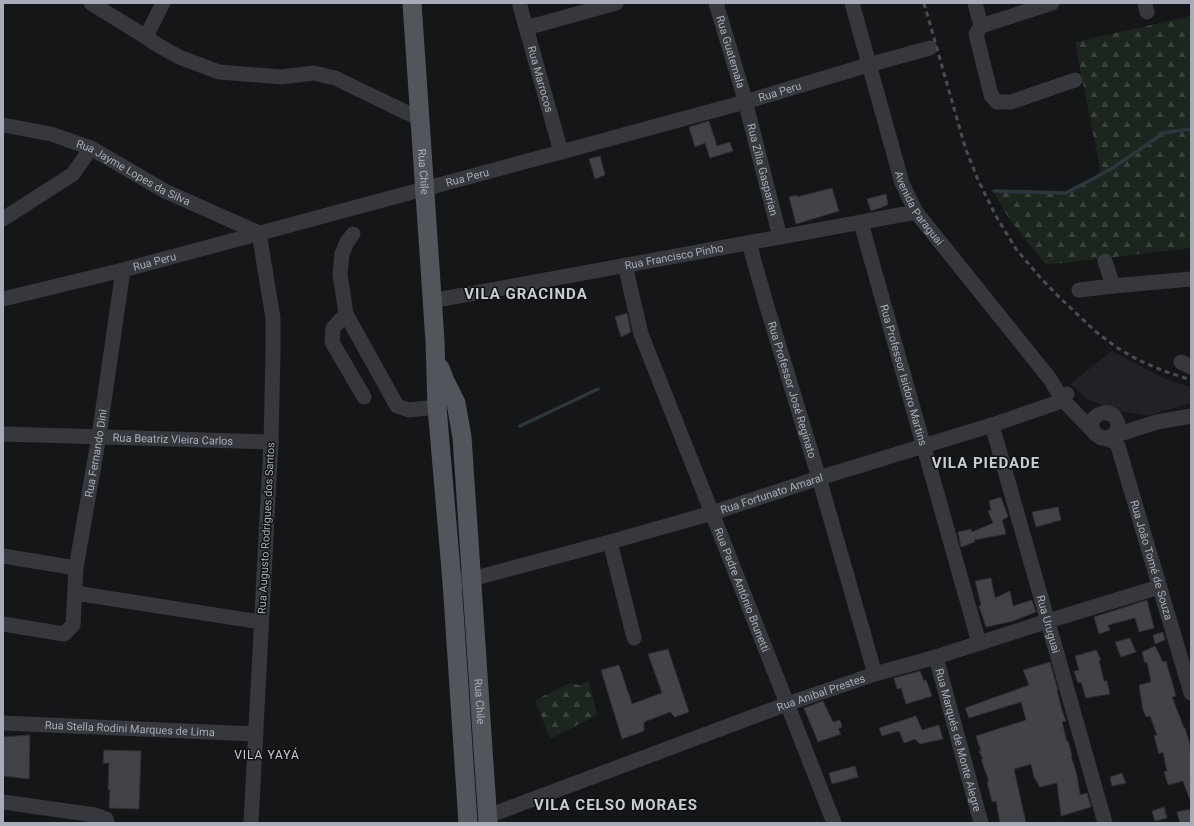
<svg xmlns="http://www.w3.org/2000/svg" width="1194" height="826" viewBox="0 0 1194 826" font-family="Roboto,sans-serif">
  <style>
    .built { fill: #212225 }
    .forest { fill: url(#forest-firs) }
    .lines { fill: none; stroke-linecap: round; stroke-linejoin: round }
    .stream { stroke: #2b363d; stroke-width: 3.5 }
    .building { fill: #414348; stroke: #2f3034 }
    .minor { stroke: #36383d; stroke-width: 15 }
    .major { stroke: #52555c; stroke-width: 19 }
    .rail { stroke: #494c52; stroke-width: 3; stroke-dasharray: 5 4; stroke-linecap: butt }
    .labels { text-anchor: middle; stroke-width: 3; stroke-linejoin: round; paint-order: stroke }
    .street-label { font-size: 11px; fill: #a6adb9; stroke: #101113 }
    .neighbourhood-label { font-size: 12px; letter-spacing: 1px; fill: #c8ccd4; stroke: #101113 }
    .district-label { font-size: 15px; font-weight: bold; letter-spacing: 1px; fill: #c8ccd4; stroke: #101113 }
  </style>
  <defs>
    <pattern id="forest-firs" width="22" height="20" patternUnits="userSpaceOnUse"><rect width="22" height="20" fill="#1d261e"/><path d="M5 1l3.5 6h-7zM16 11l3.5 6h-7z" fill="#3b433d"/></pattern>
  </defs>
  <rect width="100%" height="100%" fill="#151618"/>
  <path class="built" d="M1112 351 1167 380 1191 387V403L1147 416 1115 410 1087 399 1070 384Z"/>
  <path class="forest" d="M1191 16V248L1046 265 1010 220 993 191 1066 193 1101 174 1075 42Z
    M589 681 597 715 550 739 535 700 569 683 579 685Z"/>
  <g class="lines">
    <path class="stream" d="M994 191 1066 193 1111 169 1142 148 1163 133 1191 129
      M520 426 598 389"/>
  </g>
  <path class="building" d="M709 121 717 146 730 142 733 151 710 158 705 143 695 147 689 127Z
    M600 156 605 175 595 179 589 159Z
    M832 188 839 211 796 224 789 197 797 195V197Z
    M886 194 888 205 871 211 867 199Z
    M627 313 631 332 621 337 615 317Z
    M1001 497 1008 517 1002 520 1006 534 974 540 975 542 961 547 958 532 971 529 972 532 993 523 988 511 991 510 989 501Z
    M1058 507 1061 520 1036 527 1032 512Z
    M991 578 995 598 1010 591 1013 606 1032 600 1036 612 1013 621 986 627 979 606 981 605 975 581Z
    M1147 600 1154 628 1139 632 1135 618 1108 625 1110 630 1099 634 1094 617Z
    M1163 632 1165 640 1155 644 1153 635Z
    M1130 638 1136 652 1121 657 1115 642Z
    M1155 646 1163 662 1166 661 1176 696 1172 697 1184 728H1185L1191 748V800H1190L1183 781 1168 785 1164 772 1167 771 1163 752 1159 754 1154 736 1157 735 1150 716 1146 717 1143 710 1139 685 1151 682 1147 662 1145 663 1142 652Z
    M668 649 689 712 675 717 670 712 644 722V731L622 739 601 670 619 665 632 704 662 693 648 654Z
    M1096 650 1101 660 1099 661 1104 681H1107L1110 694 1086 698 1081 682 1078 683 1074 671 1079 670 1075 656Z
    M1050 662 1058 690 1057 691 1062 710 1066 721 1062 722 1067 742 1068 741 1072 756H1071L1077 775 1080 795 1087 793 1091 807 1061 816 1057 783 1040 787 1034 777 1031 764 1014 769 1026 823H1000L996 801 992 802 987 782H989L981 759H983L979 751H981L976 736 1026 720 1021 702 969 718 965 708 1029 685 1023 670Z
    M920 671 924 681 926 680 932 696 906 704 901 688 897 689 894 678Z
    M823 701 833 722 840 720 842 727 838 729 841 734 818 742 804 708Z
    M916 716 922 730 939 725 943 739 920 744 915 739 904 743 899 731 882 736 879 728Z
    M30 735 29 779 3 776V737Z
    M104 750 141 751 139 809 109 808 110 790 108 789 109 763H103Z
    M855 766 858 777 832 784 829 773Z
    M1122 773 1126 783 1112 786 1110 777Z
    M1164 807 1167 818 1155 821 1152 811Z
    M1191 809V823H1180L1177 812Z"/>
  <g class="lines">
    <g class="minor">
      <path d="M91 3 146 37 156 44 179 57 219 72 281 77 314 73 335 78 420 119"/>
      <path id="s1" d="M716 3 743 93 780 237"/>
      <path id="s2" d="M852 3 902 183 916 212 1050 379 1062 399 1093 431"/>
      <path d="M975 3 981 26"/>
      <path d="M1052 3 981 26 976 34 991 95 997 102H1011L1075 80"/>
      <path d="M1145 3 1147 12"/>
      <path id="s3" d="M520 6 561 152"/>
      <path d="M526 28 616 3"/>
      <path d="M146 37 163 3"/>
      <path id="s4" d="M3 125 51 134 91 148 165 191 259 233 273 318V352L271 442 251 823"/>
      <path d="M3 219 73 174 91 148"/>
      <path id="s5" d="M861 223 979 643"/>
      <path d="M353 234 347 242 342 254 340 274 346 314 397 406 409 410 437 407"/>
      <path id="s6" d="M749 243 765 300 819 478 875 674"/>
      <path d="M1105 261 1113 286"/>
      <path id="s7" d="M625 265 641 334 712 513 834 823"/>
      <path d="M1079 290 1113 286 1191 279"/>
      <path id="s8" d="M3 299 123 270 561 152 745 102 868 65 930 48"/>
      <path id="s9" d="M431 301 916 212"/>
      <path d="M346 314 333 328 332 342 364 397"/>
      <path d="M1181 362 1191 367"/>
      <path id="s10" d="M992 425 1105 823"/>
      <path id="s11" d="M3 434 271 442"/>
      <path d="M1110 437 1157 422 1191 416"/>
      <path id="s12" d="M1101 438C1107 438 1112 437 1115 433 1118 429 1119 425 1117 421 1111 405 1086 415 1093 430 1098 441 1112 436 1118 446L1191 693"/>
      <path d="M610 542 634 638"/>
      <path d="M3 556 76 568"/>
      <path id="s13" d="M461 581 472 579 610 542 712 513 819 478 992 425 1056 403 1062 399 1067 394"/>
      <path d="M75 593 261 622"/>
      <path id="s14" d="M3 624 64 634 73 625 76 568 99 436 123 270"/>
      <path id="s15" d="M936 657 981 823"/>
      <path id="s16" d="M3 723 256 734"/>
      <path d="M3 802 95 815 106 819 107 823"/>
      <path id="s17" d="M488 816 787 704 875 674 936 657 1048 621 1159 587"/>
    </g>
    <g class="major">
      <path id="s18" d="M412 3 435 341 437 407 452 582 468 823"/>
      <path id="s19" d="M440 368 445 381 456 403 462 437 488 823"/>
    </g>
    <path class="rail" d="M924 3 965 147 978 180 996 216 1016 249 1039 276 1057 295 1095 331 1116 347 1138 360 1164 371 1191 380"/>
  </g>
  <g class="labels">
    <g class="street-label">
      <text dy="4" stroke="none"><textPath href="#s1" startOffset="51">Rua Guatemala</textPath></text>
      <text dy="4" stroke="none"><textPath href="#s3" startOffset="76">Rua Marrocos</textPath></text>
      <text dy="4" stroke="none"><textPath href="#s8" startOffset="804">Rua Peru</textPath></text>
      <text dy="4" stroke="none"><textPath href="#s1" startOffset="173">Rua Zília Gasparian</textPath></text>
      <text dy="4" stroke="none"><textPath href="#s18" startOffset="169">Rua Chile</textPath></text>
      <text dy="4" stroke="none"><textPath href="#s4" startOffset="140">Rua Jayme Lopes da Silva</textPath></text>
      <text dy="4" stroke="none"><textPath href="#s8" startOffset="480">Rua Peru</textPath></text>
      <text dy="4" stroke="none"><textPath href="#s2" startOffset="217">Avenida Paraguai</textPath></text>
      <text dy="4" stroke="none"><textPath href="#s9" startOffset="247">Rua Francisco Pinho</textPath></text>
      <text dy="4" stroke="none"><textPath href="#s8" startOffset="156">Rua Peru</textPath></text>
      <text dy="4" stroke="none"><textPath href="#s5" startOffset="158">Rua Professor Isidoro Martins</textPath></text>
      <text dy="4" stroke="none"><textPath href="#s6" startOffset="153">Rua Professor José Reginato</textPath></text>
      <text dy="4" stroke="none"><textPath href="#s11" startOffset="170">Rua Beatriz Vieira Carlos</textPath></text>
      <text dy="4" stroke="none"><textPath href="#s14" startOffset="248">Rua Fernando Dini</textPath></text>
      <text dy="4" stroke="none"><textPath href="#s13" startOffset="323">Rua Fortunato Amaral</textPath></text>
      <text transform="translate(266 528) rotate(-87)" y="4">Rua Augusto Rodrigues dos Santos</text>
      <text dy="4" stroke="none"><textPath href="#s12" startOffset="218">Rua João Tomé de Souza</textPath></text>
      <text dy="4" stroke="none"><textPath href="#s7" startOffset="346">Rua Padre Antônio Brunetti</textPath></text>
      <text dy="4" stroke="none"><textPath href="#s10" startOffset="207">Rua Uruguai</textPath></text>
      <text dy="4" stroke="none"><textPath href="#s17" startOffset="355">Rua Anibal Prestes</textPath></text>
      <text dy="4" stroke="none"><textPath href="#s19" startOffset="338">Rua Chile</textPath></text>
      <text dy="4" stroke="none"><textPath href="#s16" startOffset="127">Rua Stella Rodini Marques de Lima</textPath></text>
      <text dy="4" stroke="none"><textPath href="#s15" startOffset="86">Rua Marqués de Monte Alegre</textPath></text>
    </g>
    <g class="neighbourhood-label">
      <text x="267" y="759">VILA YAYÁ</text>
    </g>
    <g class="district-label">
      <text x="526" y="299">VILA GRACINDA</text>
      <text x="986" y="468">VILA PIEDADE</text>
      <text x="616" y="810">VILA CELSO MORAES</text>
    </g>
  </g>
  <rect width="1194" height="826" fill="none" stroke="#a6adb9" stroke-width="8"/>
</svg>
